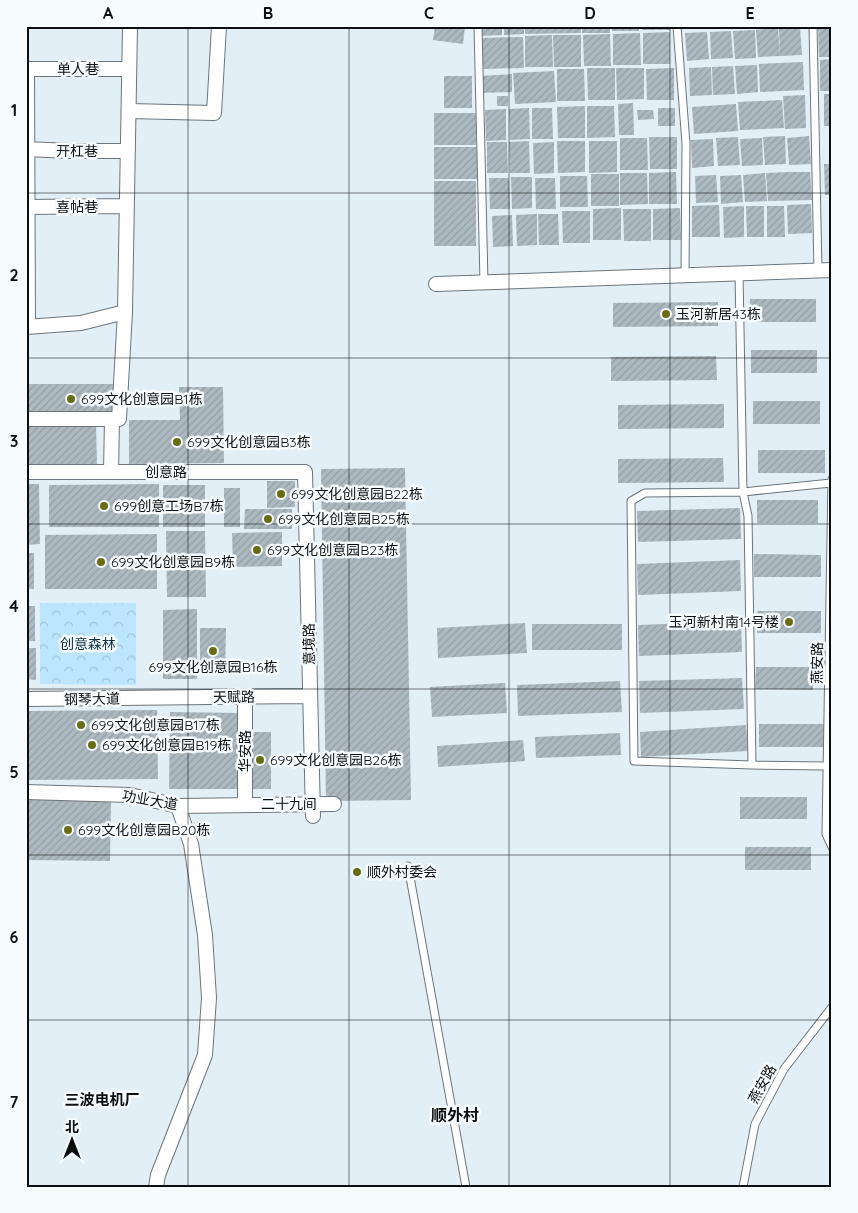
<svg xmlns="http://www.w3.org/2000/svg" width="858" height="1213" viewBox="0 0 858 1213" font-family="Quicksand,'Noto Sans SC',sans-serif">
  <style>
    .forest { fill: url(#forest-crowns) }
    .building { fill: url(#building-hatch) }
    .lines { fill: none; stroke-linecap: round; stroke-linejoin: round }
    .service-casing { stroke: #6b757c; stroke-width: 9 }
    .minor-casing { stroke: #6b757c; stroke-width: 16 }
    .service { stroke: #fff; stroke-width: 7 }
    .minor { stroke: #fff; stroke-width: 14 }
    .grid { fill: none; stroke: #0b0f11; stroke-width: 1; stroke-opacity: 0.55 }
    .poi-dot { fill: #686d11; stroke: #f6fbfe; stroke-width: 2 }
    .labels { text-anchor: middle; stroke-width: 5; stroke-linejoin: round; paint-order: stroke }
    .street-label { font-size: 14px; fill: #0b0f11; stroke: #f6fbfe }
    .poi-label { font-size: 14px; fill: #0b0f11; stroke: #f6fbfe; text-anchor: start }
    .park-label { font-size: 14px; fill: #083348; stroke: #f6fbfe }
    .neighbourhood-label { font-size: 15px; font-weight: bold; fill: #0b0f11; stroke: #f6fbfe }
    .quarter-label { font-size: 16px; font-weight: bold; fill: #0b0f11; stroke: #f6fbfe }
    .neatline { fill: none; stroke: #0b0f11; stroke-width: 2 }
    .grid-label { font-size: 16px; text-anchor: middle; font-weight: bold; fill: #0b0f11 }
  </style>
  <defs>
    <pattern id="forest-crowns" width="20" height="18" patternUnits="userSpaceOnUse" patternTransform="scale(1.25)"><rect width="20" height="18" fill="#bce5fe"/><path d="M2 6a3 3 0 1 1 6 0M12 15a3 3 0 1 1 6 0" fill="none" stroke="#a0c3d9"/></pattern>
    <pattern id="building-hatch" width="6" height="6" patternUnits="userSpaceOnUse" patternTransform="scale(1.25)"><rect width="6" height="6" fill="#adb9c0"/><path d="M-1 1l2-2M0 6l6-6M5 7l2-2" fill="none" stroke="#949ea4"/></pattern>
  </defs>
  <rect width="100%" height="100%" fill="#e3eff7"/>
  <path class="forest" d="M40 603H136V685L40 684Z"/>
  <path class="building" d="M435 26H465L463 44 433 40Z
    M482 26H502V35L482 36Z
    M504 26H524V34L504 35Z
    M525 26H581V33L525 34Z
    M582 26H610V33H582Z
    M612 26H639V31H612Z
    M642 26H670V30H642Z
    M818 26H832V57H819Z
    M800 27 802 55 780 56 779 29Z
    M778 28 780 56 758 57 756 30Z
    M755 30 756 58 735 59 733 31Z
    M731 31 733 58 711 59 710 32Z
    M670 32V64H643V33Z
    M707 32 709 59 687 61 685 33Z
    M640 33 641 65H613V34Z
    M610 34 611 66H584L583 35Z
    M552 35 553 67H525V36Z
    M553 35H581V67H554Z
    M523 37 524 68 482 69 481 38Z
    M832 59V91H820V60Z
    M803 62 804 90 760 92 759 64Z
    M757 65 758 92 737 94 735 66Z
    M733 66 735 94 713 95 712 67Z
    M711 67 712 95 690 96 689 68Z
    M587 68H615V100H588Z
    M616 68H644V99L617 100Z
    M674 68V100H647L646 69Z
    M557 69H584L585 101H557Z
    M554 71 556 102 515 104 513 73Z
    M512 74V92L481 93V76Z
    M444 76H472V108H444Z
    M824 94H832V126H824Z
    M805 95 806 128 785 129 783 96Z
    M497 96H508V106H497Z
    M782 100 784 128 740 130 738 102Z
    M633 103 634 135H619L618 104Z
    M736 104 738 131 694 134 692 107Z
    M585 106V138H558L557 107Z
    M587 106H614L615 137 587 138Z
    M529 108 530 139 510 140 509 109Z
    M532 108H552L553 139H532Z
    M658 108H675V126H658Z
    M506 109V140L486 141 485 110Z
    M637 110H653L654 119 638 120Z
    M434 113H477L476 145H434Z
    M829 131H832V159H830Z
    M785 136 786 164 765 165 763 137Z
    M809 136 811 164 789 165 787 138Z
    M649 137H677V169H650Z
    M738 137 740 165 718 166 716 138Z
    M620 138H647L648 170H620Z
    M762 138 763 165 742 166 740 139Z
    M713 139 714 166 692 168 691 140Z
    M529 141 530 173H510L509 142Z
    M557 141H585V172L558 173Z
    M589 141H617V172L589 173Z
    M487 142H507L508 173H487Z
    M554 142V173L534 174 533 143Z
    M434 147H477V179H434Z
    M824 164H832V195H825Z
    M676 172 677 204H649V173Z
    M788 172H810L812 200 768 201 766 173Z
    M620 173H647L648 204 620 205Z
    M765 173 767 201 745 202 743 175Z
    M591 174H619V206H591Z
    M716 175 718 202 696 203 695 176Z
    M741 175 743 202 721 204 720 176Z
    M560 176H587L588 207H560Z
    M511 177H532V208L512 209Z
    M489 178H509L510 209H490Z
    M535 178H555L556 209H536Z
    M434 181H476V246H434Z
    M811 204 812 233 788 234 787 205Z
    M719 205 720 237H692V206Z
    M744 206V237L724 238 723 207Z
    M746 206H764V237H747Z
    M767 206H784L785 237H767Z
    M621 208V240H593V209Z
    M680 208 681 240H653V209Z
    M623 209H651V241H624Z
    M562 211H590V243H563Z
    M537 214V245L517 246 516 215Z
    M538 214H558L559 245H539Z
    M512 215 513 246 493 247 492 216Z
    M750 299H816V322H749Z
    M718 302V326L613 327V303Z
    M751 350H817V373H751Z
    M716 356 717 380 611 381V357Z
    M26 384H115V415L26 414Z
    M179 387H223L224 463 129 464V420H180Z
    M753 401H820V424H753Z
    M724 404V428L618 429V405Z
    M26 420H96L97 465 26 466Z
    M758 450H825V473H758Z
    M723 458 724 482 618 483V459Z
    M405 468 411 800 326 801 321 469Z
    M267 481H295V507L267 508Z
    M26 484H39L40 544 26 545Z
    M159 484V527H49V485Z
    M163 485H205V527H163Z
    M224 488H240V527H224Z
    M757 500H818V523H757Z
    M740 508 741 539 638 542 637 511Z
    M245 509H292V529H244Z
    M166 531H205L206 597H167Z
    M282 532V566L233 567 232 533Z
    M157 534V589H45V535Z
    M26 553H34V589H26Z
    M754 554 821 555V577H754Z
    M740 560 741 591 638 595 637 564Z
    M26 606H35V641H26Z
    M197 609V679H163V610Z
    M757 611H821V633H757Z
    M741 621 742 652 639 656 638 625Z
    M525 623 527 653 438 658 437 628Z
    M532 624H622V650H532Z
    M200 628H226L225 673H200Z
    M26 648H36V680L26 679Z
    M756 667H818V684H813V690L755 689Z
    M742 678 744 709 640 713 639 681Z
    M620 681 622 712 518 716 517 685Z
    M505 683 507 713 432 717 430 687Z
    M157 710 158 779 26 780V711Z
    M170 712 237 713V789H169Z
    M759 724H826V747H759Z
    M746 725 748 751 641 757 640 732Z
    M249 732H271V789H249Z
    M620 733 621 755 536 758 535 737Z
    M523 740 525 761 438 767 437 746Z
    M740 797H807V819H740Z
    M26 799 111 800 110 861 26 860Z
    M745 847H811V870H745Z"/>
  <g class="lines">
    <defs>
      <path id="service" d="M478 26 484 282
        M677 26 686 144 685 275
        M813 26 818 271
        M739 273 743 492 748 516 752 765 827 766
        M832 479 826 834 832 847
        M752 765 634 761 631 501 645 493 743 492 831 483
        M408 866 466 1187
        M743 1187 755 1124 784 1069 832 1007"/>
      <path id="minor" d="M26 69H129
        M27 69 28 327
        M129 111 214 113 219 26
        M26 149 70 151H128
        M26 207 127 206
        M436 284 832 270
        M26 327 81 323 125 312
        M26 419H119L125 312 130 26
        M26 472H305L313 816
        M111 472 112 419
        M26 699 310 696
        M26 792 130 795 178 806 334 804
        M245 804V697
        M156 1187 158 1175 205 1055 209 998 205 935 191 844 178 806"/>
    </defs>
    <use href="#service" class="service-casing"/>
    <use href="#minor" class="minor-casing"/>
    <use href="#service" class="service"/>
    <use href="#minor" class="minor"/>
  </g>
  <path class="grid" d="M188 26V1187M349 26V1187M509 26V1187M670 26V1187M26 193H832M26 358H832M26 524H832M26 689H832M26 855H832M26 1020H832"/>
  <g class="poi-dot">
    <circle cx="666" cy="314" r="5"/>
    <circle cx="71" cy="399" r="5"/>
    <circle cx="177" cy="442" r="5"/>
    <circle cx="281" cy="494" r="5"/>
    <circle cx="104" cy="506" r="5"/>
    <circle cx="268" cy="519" r="5"/>
    <circle cx="257" cy="550" r="5"/>
    <circle cx="101" cy="562" r="5"/>
    <circle cx="789" cy="622" r="5"/>
    <circle cx="213" cy="651" r="5"/>
    <circle cx="81" cy="725" r="5"/>
    <circle cx="92" cy="745" r="5"/>
    <circle cx="260" cy="760" r="5"/>
    <circle cx="68" cy="830" r="5"/>
    <circle cx="357" cy="872" r="5"/>
  </g>
  <g class="labels">
    <g class="street-label">
      <text x="78" y="74">单人巷</text>
      <text transform="translate(77 151) rotate(1)" y="5">开杠巷</text>
      <text x="77" y="212">喜帖巷</text>
      <text x="166" y="477">创意路</text>
      <text transform="translate(309 644) rotate(-91)" y="5">意境路</text>
      <text transform="translate(817 663) rotate(-89)" y="5">燕安路</text>
      <text transform="translate(234 697) rotate(-1)" y="5">天赋路</text>
      <text transform="translate(92 699) rotate(-1)" y="5">钢琴大道</text>
      <text transform="translate(245 751) rotate(-90)" y="5">华安路</text>
      <text transform="translate(150 800) rotate(10)" y="5">功业大道</text>
      <text x="289" y="809">二十九间</text>
      <text transform="translate(762 1084) rotate(-61)" y="5">燕安路</text>
    </g>
    <g class="poi-label">
      <text x="676" y="319">玉河新居43栋</text>
      <text x="81" y="404">699文化创意园B1栋</text>
      <text x="187" y="447">699文化创意园B3栋</text>
      <text x="291" y="499">699文化创意园B22栋</text>
      <text x="114" y="511">699创意工场B7栋</text>
      <text x="278" y="524">699文化创意园B25栋</text>
      <text x="267" y="555">699文化创意园B23栋</text>
      <text x="111" y="567">699文化创意园B9栋</text>
      <text x="779" y="627" text-anchor="end">玉河新村南14号楼</text>
      <text x="213" y="672" text-anchor="middle">699文化创意园B16栋</text>
      <text x="91" y="730">699文化创意园B17栋</text>
      <text x="102" y="750">699文化创意园B19栋</text>
      <text x="270" y="765">699文化创意园B26栋</text>
      <text x="78" y="835">699文化创意园B20栋</text>
      <text x="367" y="877">顺外村委会</text>
    </g>
    <g class="park-label">
      <text x="88" y="649">创意森林</text>
    </g>
    <g class="neighbourhood-label">
      <text x="102" y="1105">三波电机厂</text>
    </g>
    <g class="quarter-label">
      <text x="455" y="1121">顺外村</text>
    </g>
  </g>
  <rect width="858" height="1213" fill="none" stroke="#f6fbfe" stroke-width="55"/>
  <g transform="translate(72 1140)" stroke="#f6fbfe" stroke-width="4" paint-order="stroke">
  <path d="M0-4L9 19L0 12L-9 19Z" fill="#0b0f11"/>
  <text y="-8" font-size="14" font-weight="bold" text-anchor="middle" fill="#0b0f11">北</text>
  </g>
  <rect x="28" y="28" width="802" height="1158" class="neatline"/>
  <g class="grid-label">
    <text x="108" y="19">A</text>
    <text x="268" y="19">B</text>
    <text x="429" y="19">C</text>
    <text x="590" y="19">D</text>
    <text x="750" y="19">E</text>
    <text x="14" y="116">1</text>
    <text x="14" y="281">2</text>
    <text x="14" y="447">3</text>
    <text x="14" y="612">4</text>
    <text x="14" y="778">5</text>
    <text x="14" y="943">6</text>
    <text x="14" y="1108">7</text>
  </g>
</svg>
